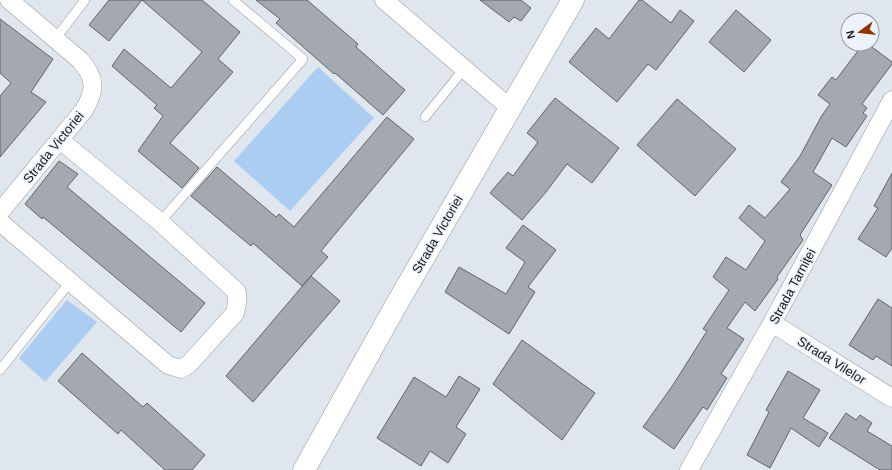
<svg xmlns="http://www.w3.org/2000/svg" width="892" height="470" viewBox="0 0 892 470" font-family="Arial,sans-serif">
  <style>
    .green { fill: #abcdf2 }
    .building { fill: #a4a9af; stroke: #5f646a }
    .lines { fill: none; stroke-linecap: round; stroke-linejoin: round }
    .lane-casing { stroke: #93989e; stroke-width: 10 }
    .street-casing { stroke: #93989e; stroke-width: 19 }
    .secondary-casing { stroke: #93989e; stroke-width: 23 }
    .lane { stroke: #fff; stroke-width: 9 }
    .street { stroke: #fff; stroke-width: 18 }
    .secondary { stroke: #fff; stroke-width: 22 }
    .labels { text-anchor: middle; stroke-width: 3.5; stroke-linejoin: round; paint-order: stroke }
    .street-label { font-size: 13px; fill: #141618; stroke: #edf3fa }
  </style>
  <rect width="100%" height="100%" fill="#e0e6ed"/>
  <path class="green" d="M318 67 374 118 290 211 234 161Z
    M67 300 97 322 45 382 19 358Z"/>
  <path class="building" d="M109 0H202L240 32 218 59 233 72 170 143 199 168 182 188 138 151 163 116 154 108 157 105 112 66 124 49 171 88 202 52 142 0 109 41 89 25Z
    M256 0H307L358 44 356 47 405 90 383 115 335 73 334 74 276 23 280 19Z
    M480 0H521L531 8 521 21 514 17 509 22Z
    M639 0H642L671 23 680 10 694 21 656 70 648 64 617 102 569 62 596 28 609 39Z
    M736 10 771 40 744 72 709 42Z
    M0 19 53 59 31 92 46 102 0 157V96L11 83 0 73Z
    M863 44H868L892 62V64L862 104 867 108 863 113 867 116 846 147 832 138 813 172 832 185 800 235 803 240 777 277 778 279 755 311 745 302 727 328 744 339 721 374 727 378 707 410 703 407 674 449 643 427 673 385 707 331 703 329 729 290 713 277 726 257 746 270 765 241 739 218 749 205 765 218 790 189 781 182 800 156 821 117 830 104 818 95 832 77 836 80Z
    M555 98 619 148 592 183 567 164 546 192 522 220 490 193 508 172 513 176 538 142 527 133Z
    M677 99 736 149 695 196 637 145Z
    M387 117 414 139 321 251 328 257 302 286 253 243 251 246 191 196 217 167 276 217 279 214 294 227Z
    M59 161 78 174 67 187 205 303 181 332 43 217 42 219 25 204Z
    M892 173V248L886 257 858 239 878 208 874 206Z
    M523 225 556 250 528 287 535 292 509 334 445 292 459 267 506 294 525 262 506 248Z
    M311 276 340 301 253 402 226 376Z
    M878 299 892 308V366L876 356 873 360 849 345Z
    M522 340 595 393 562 440 493 384Z
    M82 353 143 407 147 403 205 455 192 470H165L121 430 118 434 58 381Z
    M788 371 820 390 803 418 828 433 819 447 791 428 770 468 747 455 769 412 766 410Z
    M459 376 480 389 456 427 466 434 448 463 430 451 421 466 377 438 414 377 446 397Z
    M846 413 856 420 860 415 872 423 867 431 892 446V470H880L829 438Z"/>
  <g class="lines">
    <defs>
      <path id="lane" d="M55 39 85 0
        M425 117 464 69
        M160 222 303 59 233 0
        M0 370 70 282"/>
      <path id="street" d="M384 0 510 108
        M0 212 84 110C96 90 96 78 80 60L9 0
        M0 222 168 365 181 369 189 364 235 313 237 303V292L160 222 60 140
        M772 323 892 398
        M689 470 772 323 892 100"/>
      <path id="secondary" d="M304 470 395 307 573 0"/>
    </defs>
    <use href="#lane" class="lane-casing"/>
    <use href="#street" class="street-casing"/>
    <use href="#secondary" class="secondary-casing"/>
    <use href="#lane" class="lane"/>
    <use href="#street" class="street"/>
    <use href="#secondary" class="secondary"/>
  </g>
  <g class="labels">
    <g class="street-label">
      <text transform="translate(53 147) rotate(-51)" y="5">Strada Victoriei</text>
      <text transform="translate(437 234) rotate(-60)" y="5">Strada Victoriei</text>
      <text transform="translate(792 286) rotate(-62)" y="5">Strada Tarniței</text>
      <text transform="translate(832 360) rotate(32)" y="5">Strada Vilelor</text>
    </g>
  </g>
  <g transform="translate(860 32) rotate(255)"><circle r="19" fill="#edf3fa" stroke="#969ba0"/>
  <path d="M0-3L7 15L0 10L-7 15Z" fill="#963100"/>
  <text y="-6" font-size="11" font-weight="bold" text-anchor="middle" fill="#141618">N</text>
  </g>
</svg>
